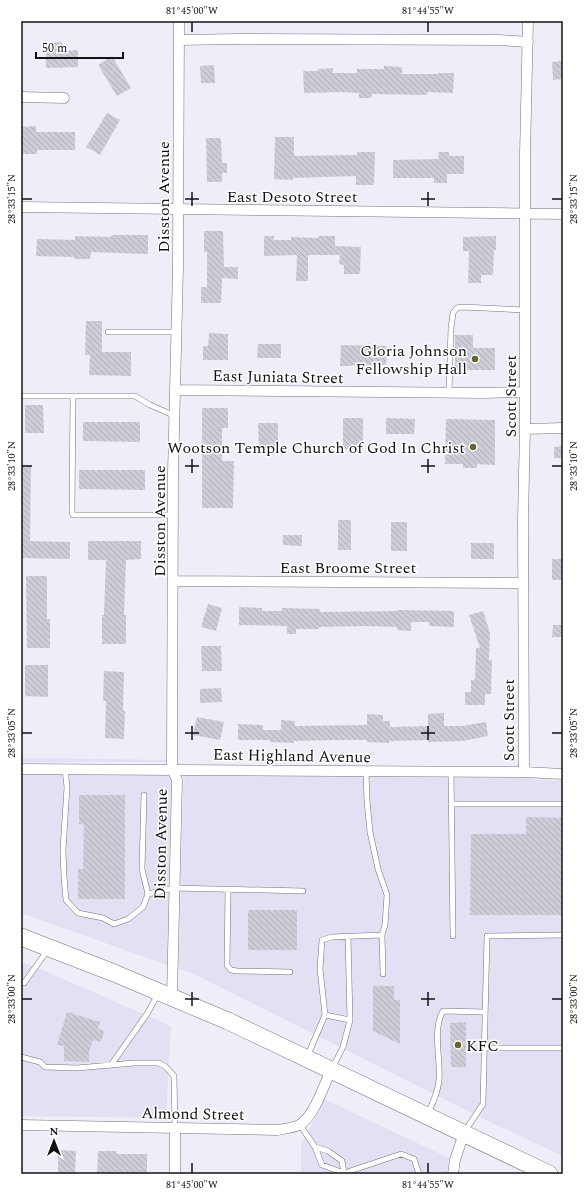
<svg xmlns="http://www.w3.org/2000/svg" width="584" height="1195" viewBox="0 0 584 1195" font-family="Spectral,serif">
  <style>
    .built { fill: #e1e1f3 }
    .building { fill: url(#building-back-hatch) }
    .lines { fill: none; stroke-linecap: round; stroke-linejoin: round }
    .service-casing { stroke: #72727b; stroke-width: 6 }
    .minor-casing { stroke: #72727b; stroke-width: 11 }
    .trunk-casing { stroke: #72727b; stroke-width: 18 }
    .service { stroke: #fff; stroke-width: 5 }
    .minor { stroke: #fff; stroke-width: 10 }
    .trunk { stroke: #fff; stroke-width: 17 }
    .ticks { fill: none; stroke: #121215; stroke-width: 1.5 }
    .poi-dot { fill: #676431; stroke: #fff; stroke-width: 1.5 }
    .labels { text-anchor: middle; stroke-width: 3; stroke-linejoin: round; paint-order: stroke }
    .street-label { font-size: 16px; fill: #121215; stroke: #fff }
    .poi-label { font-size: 16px; fill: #121215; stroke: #fff; text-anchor: end }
    .neatline { fill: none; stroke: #121215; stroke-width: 1.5 }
    .ticks-label { font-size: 10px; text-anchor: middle; fill: #121215 }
  </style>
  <defs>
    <pattern id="building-back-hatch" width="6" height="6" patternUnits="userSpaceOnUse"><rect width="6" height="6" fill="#cdcdd7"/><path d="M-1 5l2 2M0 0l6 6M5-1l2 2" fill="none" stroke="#afafb8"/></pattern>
  </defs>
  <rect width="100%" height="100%" fill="#eeeef8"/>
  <path class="built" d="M21 758 166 760V762H21Z
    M21 775H168L171 782 167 965 21 913Z
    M183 775 524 778 563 781V1156L496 1125 192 973 179 969 183 784 185 783Z
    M21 962 36 967 171 1026 166 1118 21 1116Z
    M324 1099 449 1158 447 1174H301V1146Z"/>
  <path class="building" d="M62 42V51L78 50V67L46 68V43Z
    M112 56 131 88 117 96 98 65Z
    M563 61V79L553 80 552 62Z
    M214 65 215 83H201L200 66Z
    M384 66 402 67V74H439V73H454L453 93 427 92V95L372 94 371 98H359V93L342 92 304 93 303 71H319L318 69 333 68V73H357V69H384Z
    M107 113 120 120 100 155 86 147Z
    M36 126V132H75V150H37V154H21V127Z
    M275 137H294V156L357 155V152H375L374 185H356V176L293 178V180L274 179Z
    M206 138H221L222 163H227V173H222V182H207Z
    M438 152H449V156H464V174H447V183H434V178H393V160L439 159Z
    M204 231H223L224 267H238V279L222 278 221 303H201V287H207V252H204Z
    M111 235H148V254L91 252 90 259H74V257L36 256 37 239 75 240V236L111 237Z
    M264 236H274V240H291V237L318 238V236H335V246L361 247 360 274H344V265L339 264 340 255H308V281H296L297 255 264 256Z
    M496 236V250H494L493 275H481V283H468L469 251H463V237Z
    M86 321H102V352H131V376L89 375 90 355H85Z
    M209 333 228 334V360H203V346H208Z
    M455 335H473V348H495V370H455Z
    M258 344H281V358H257Z
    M341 345 387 346 386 365H352V366H340Z
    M25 405H43L44 433H25Z
    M202 408H228V428H222V461H234L233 508H202Z
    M343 418H363V449H343Z
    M386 418 415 419 414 434H386Z
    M446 419 495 420V465L477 464V468H463V464H445Z
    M83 422H140V442L83 441Z
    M258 423H278V447L259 448Z
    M563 446V458H554V447Z
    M21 466H31L30 541 70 542V559L21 558Z
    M79 470H145V490L79 489Z
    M338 520H351V550H338Z
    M391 522H407V551H391Z
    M283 535H302V546L283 545Z
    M88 541H141V559L126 560 124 615H126V644H102V615H104L106 560H88Z
    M471 543H494V559H471Z
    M552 559H563V580H552Z
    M26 576H47V619H50V648H27Z
    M208 604 222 608 216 631 201 627Z
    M239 607 262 608V611H282V608L320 609V612L397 611V610L454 611V627L429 626V622H411V631L397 630V627L366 626 319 627V629H296V634H287V626L239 625Z
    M483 611 490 633 489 660H492L491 694H485V705H465V692H471V680H475L476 648H480L469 615Z
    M553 625H563V637H552Z
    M201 646H221L222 671H202Z
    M25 665H48V697L25 696Z
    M104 671 124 672 123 711H125L124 739 105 738 106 701H103Z
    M221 688 222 702 200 703V689Z
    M444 713V726H462L486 722 488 736 463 741 428 742V740L389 741V743L367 742V740H333L294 741V743L270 742V740H238V724L263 725V730H281V720L295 721V726L367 725V714L383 715V721H390V727L428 726V714Z
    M197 717 224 722 220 740 193 735Z
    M79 795H125V899H78V869H83L84 824H79Z
    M526 817 563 818V915H470L471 834H526Z
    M248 910H297V950H248Z
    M373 986H394V1000H400V1044L373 1031Z
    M67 1012 100 1022 98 1029 104 1031 101 1042 93 1040 89 1052V1062L64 1061V1046L57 1045Z
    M466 1022V1067H451L450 1023Z
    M58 1150 76 1151 75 1174H58Z
    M98 1151H116V1154H147V1174H97Z"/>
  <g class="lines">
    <defs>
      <path id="service" d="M108 332H176
        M449 393 451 328 453 313 457 308 462 307 525 310
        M21 396H135L150 405 175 416
        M73 396 72 513 73 515H173
        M65 769 67 787 63 850 64 877 66 900 78 913 103 918 114 924 128 919 143 907 148 894 174 888 303 891
        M451 771 453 936
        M144 795 142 869 148 894
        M451 804H563
        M228 890 227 965 231 970 237 971 290 972
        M382 935 383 974
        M21 982 24 983 47 951
        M325 1015 350 1020
        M484 1048H563
        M308 1055 325 1015 320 969 322 940 332 937 382 935 385 925 387 895 378 869 370 832 367 801 366 771
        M21 1057 40 1062 45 1067 77 1068 134 1063H159L166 1067 174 1076 175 1128
        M111 1065 147 1014 158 994
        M332 1069 343 1047 350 1020 348 936
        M428 1113C433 1103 438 1092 439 1080 441 1060 432 1029 443 1011L485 1012
        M300 1125 315 1147 322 1165 344 1173 401 1154 414 1159 419 1174
        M465 1131 483 1104 487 936 563 935
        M315 1147 328 1151 342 1161 344 1173"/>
      <path id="minor" d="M179 40 237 39 499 40 528 42
        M21 97 64 98
        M21 207 563 214
        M175 390 483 393 525 392
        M525 429 563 428
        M174 581 523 583
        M21 769 524 772 563 774
        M524 772 523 519 525 429V154L528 21
        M172 997 177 780 172 769 173 473 178 267 179 21
        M21 1125 277 1130C284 1129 294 1128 301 1124 315 1114 324 1085 331 1070
        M175 1174V1128
        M453 1174 455 1160 464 1133"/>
      <path id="trunk" d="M21 937 114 973 228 1021 549 1174"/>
    </defs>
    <use href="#service" class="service-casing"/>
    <use href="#minor" class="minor-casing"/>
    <use href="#trunk" class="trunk-casing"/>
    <use href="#service" class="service"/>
    <use href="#minor" class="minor"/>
    <use href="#trunk" class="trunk"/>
  </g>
  <path class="ticks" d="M192 22V32M428 22V32M192 192V206M428 192V206M22 199H32M185 199H199M421 199H435M552 199H562M192 459V473M428 459V473M22 466H32M185 466H199M421 466H435M552 466H562M192 726V740M428 726V740M22 733H32M185 733H199M421 733H435M552 733H562M192 992V1006M428 992V1006M22 999H32M185 999H199M421 999H435M552 999H562M192 1163V1173M428 1163V1173"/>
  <g class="poi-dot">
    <circle cx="475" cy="359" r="4"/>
    <circle cx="473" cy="447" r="4"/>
    <circle cx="458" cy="1045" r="4"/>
  </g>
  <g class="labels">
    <g class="street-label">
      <text x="292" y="202">East Desoto Street</text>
      <text transform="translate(163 197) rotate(-90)" y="6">Disston Avenue</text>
      <text transform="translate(278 376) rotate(1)" y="6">East Juniata Street</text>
      <text transform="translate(510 396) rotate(-90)" y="6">Scott Street</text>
      <text transform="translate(159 521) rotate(-90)" y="6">Disston Avenue</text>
      <text x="348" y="573">East Broome Street</text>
      <text transform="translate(508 720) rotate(-90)" y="6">Scott Street</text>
      <text transform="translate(292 755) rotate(1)" y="6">East Highland Avenue</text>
      <text transform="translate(160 844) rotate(-89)" y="6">Disston Avenue</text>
      <text transform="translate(193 1113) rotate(1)" y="6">Almond Street</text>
    </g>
    <g class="poi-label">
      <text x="467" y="356">Gloria Johnson<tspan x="467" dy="18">Fellowship Hall</tspan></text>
      <text x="465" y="453">Wootson Temple Church of God In Christ</text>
      <text x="466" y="1051" text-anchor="start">KFC</text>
    </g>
  </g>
  <rect width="584" height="1195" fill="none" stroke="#ffffff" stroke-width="44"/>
  <g transform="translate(54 1141)" stroke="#ffffff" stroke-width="3" paint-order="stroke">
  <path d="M0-3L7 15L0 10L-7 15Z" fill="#121215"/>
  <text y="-6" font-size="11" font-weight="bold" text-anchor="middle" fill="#121215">N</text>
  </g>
  <path d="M36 52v6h87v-6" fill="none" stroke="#121215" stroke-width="2"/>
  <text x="42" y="52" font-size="12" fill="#121215" stroke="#ffffff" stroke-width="3" paint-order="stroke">50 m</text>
  <rect x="22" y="22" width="540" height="1151" class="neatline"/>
  <g class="ticks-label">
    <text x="192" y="14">81°45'00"W</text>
    <text x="428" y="14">81°44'55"W</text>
    <text transform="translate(11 199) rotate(-90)" y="4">28°33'15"N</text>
    <text transform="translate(573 199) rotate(-90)" y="4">28°33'15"N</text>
    <text transform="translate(11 466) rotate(-90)" y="4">28°33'10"N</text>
    <text transform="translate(573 466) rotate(-90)" y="4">28°33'10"N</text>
    <text transform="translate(11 733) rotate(-90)" y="4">28°33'05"N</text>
    <text transform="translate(573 733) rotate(-90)" y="4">28°33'05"N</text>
    <text transform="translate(11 999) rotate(-90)" y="4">28°33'00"N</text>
    <text transform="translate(573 999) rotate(-90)" y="4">28°33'00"N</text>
    <text x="192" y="1188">81°45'00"W</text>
    <text x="428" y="1188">81°44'55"W</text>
  </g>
</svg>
